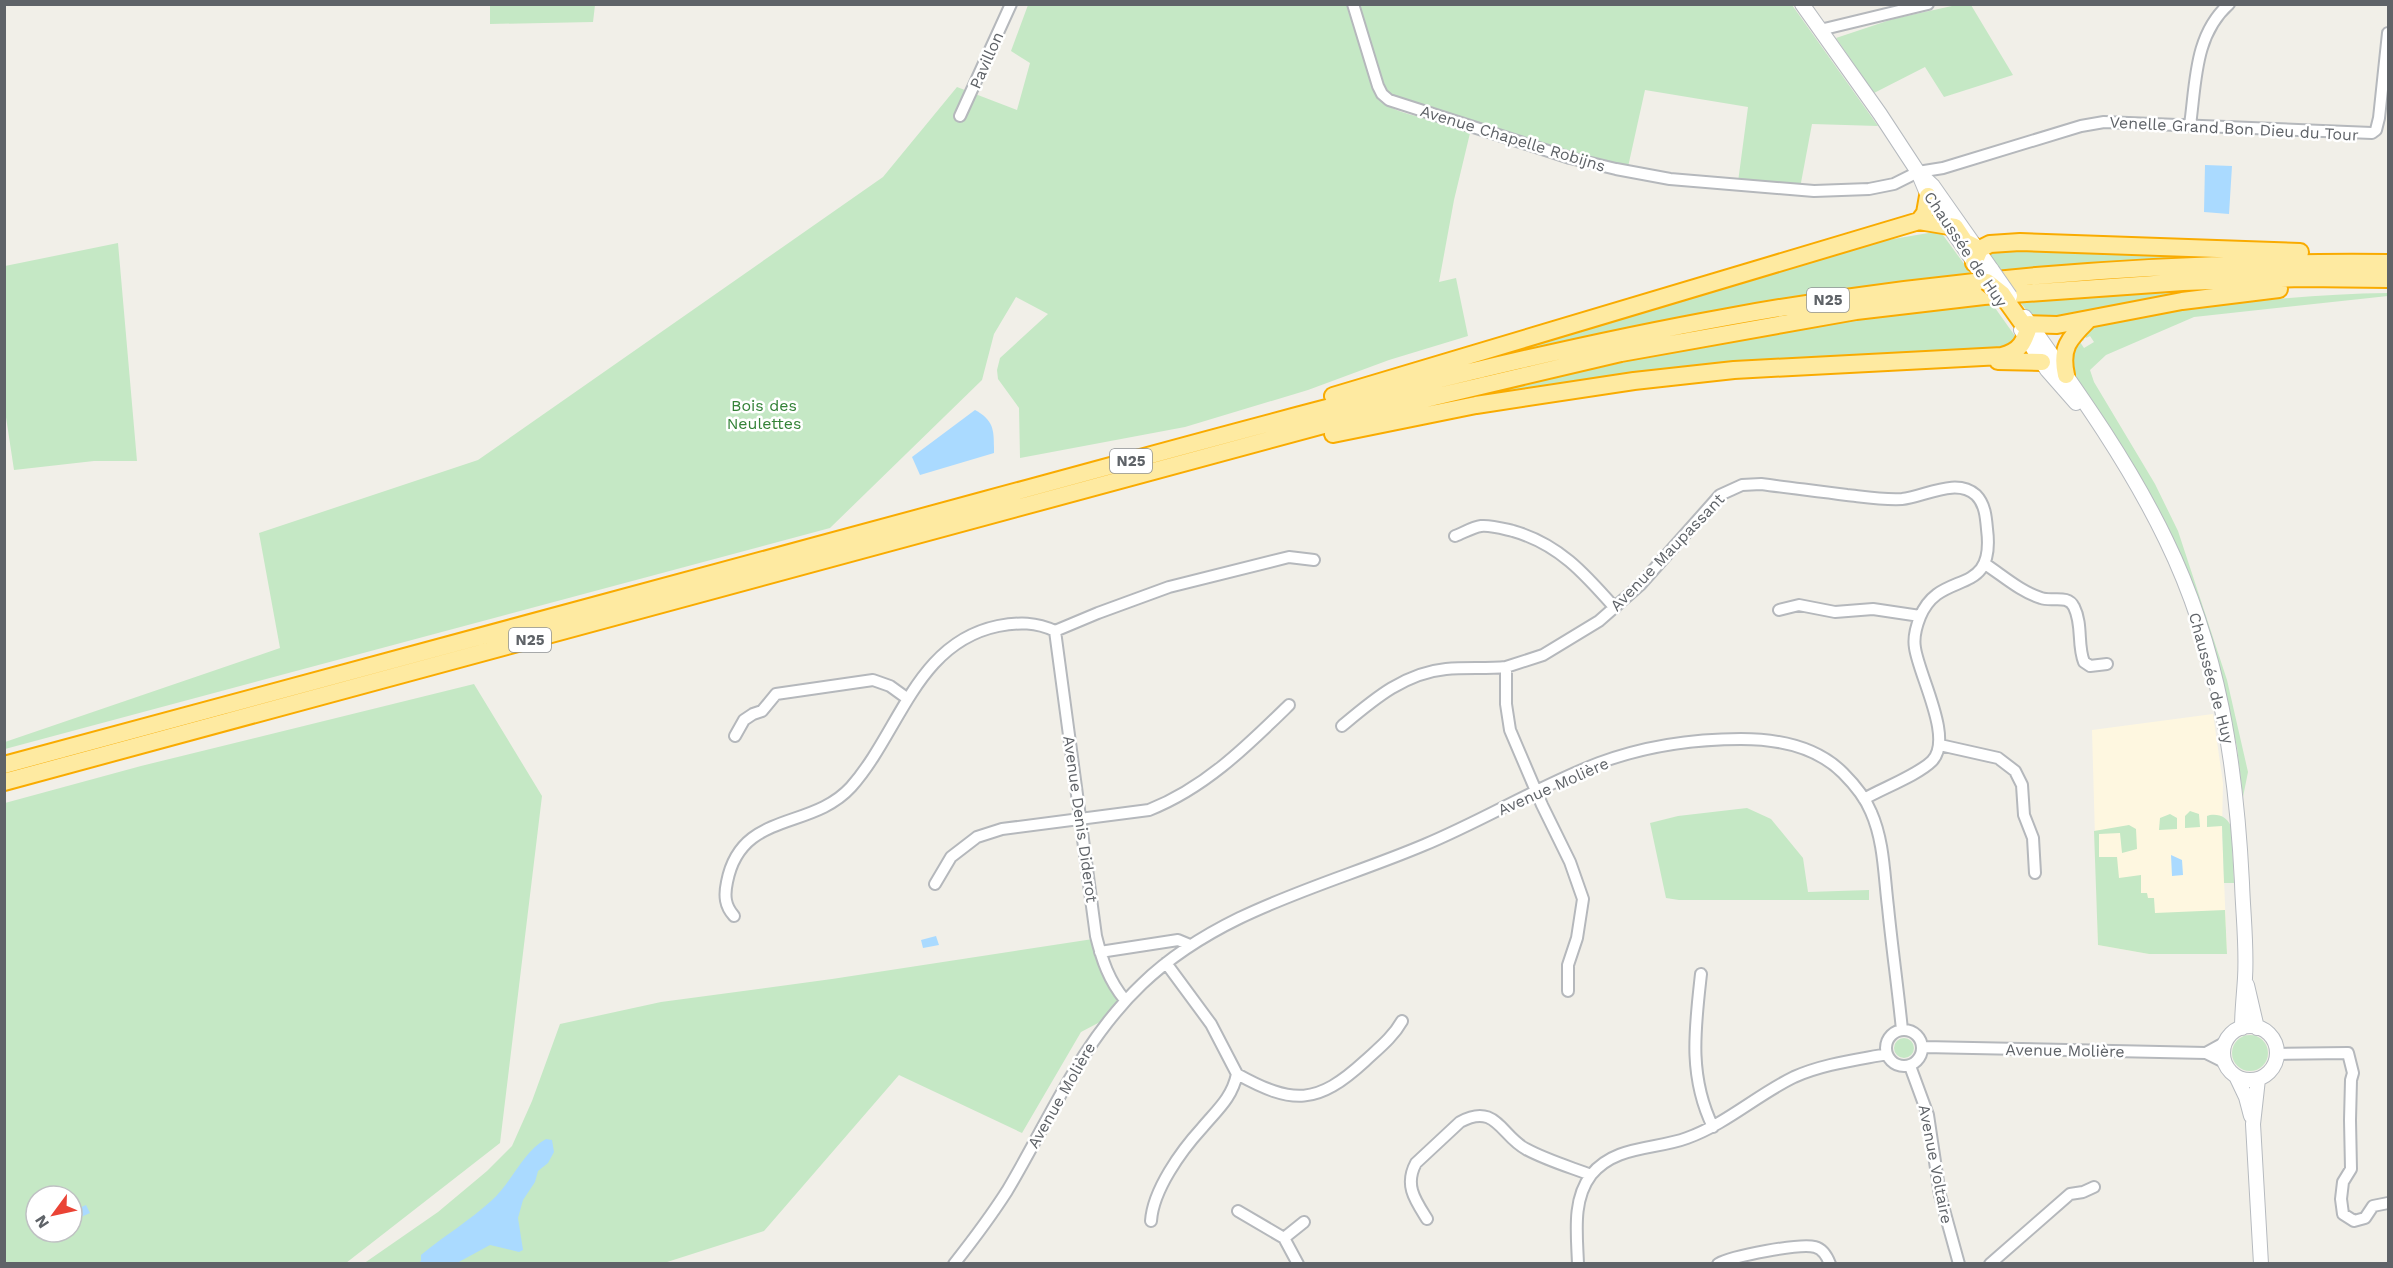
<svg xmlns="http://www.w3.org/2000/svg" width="2393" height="1268" viewBox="0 0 2393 1268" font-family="'Work Sans',sans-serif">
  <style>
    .commercial { fill: #fef7e0 }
    .green { fill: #c5e8c5; fill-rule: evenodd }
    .water { fill: #aadaff }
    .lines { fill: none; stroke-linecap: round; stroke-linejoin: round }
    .minor-casing { stroke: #b5b8bc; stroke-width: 14 }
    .secondary-casing { stroke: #b6babf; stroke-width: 16 }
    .trunk-casing { stroke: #f9ab00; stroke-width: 20 }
    .minor { stroke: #fff; stroke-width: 10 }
    .secondary { stroke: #fff; stroke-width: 14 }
    .trunk { stroke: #feeaa1; stroke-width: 16 }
    .secondary-bridge-casing { stroke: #b6babf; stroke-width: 16; stroke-linecap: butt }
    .trunk-bridge-casing { stroke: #f9ab00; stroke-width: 20; stroke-linecap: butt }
    .secondary-bridge { stroke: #fff; stroke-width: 14 }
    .trunk-bridge { stroke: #feeaa1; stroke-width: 16 }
    .labels { text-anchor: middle; stroke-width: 5; stroke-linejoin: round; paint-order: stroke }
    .shield { fill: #fff; stroke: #8f9295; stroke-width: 1.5 }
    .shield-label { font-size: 15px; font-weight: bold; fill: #5f6368 }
    .street-label { font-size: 16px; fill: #5f6368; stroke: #fff }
    .park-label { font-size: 16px; fill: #348238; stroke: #fff }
  </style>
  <rect width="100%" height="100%" fill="#f1efe8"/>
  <path class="commercial" d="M2213 714 2223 783 2222 829 2227 954H2149L2098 945 2092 730Z"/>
  <path class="green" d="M1961 4 1971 5 2013 75 1944 97 1925 67 1874 93 1836 38 1893 19Z
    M490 5V4L595 5 593 22 490 24Z
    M1028 5H1792L1878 126 1812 124 1800 188 1738 182 1748 107 1645 90 1628 167 1532 140 1394 96 1370 77C1372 86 1375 97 1383 103 1401 116 1448 123 1471 129L1454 200 1439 282 1456 278 1468 336 1389 360 1308 390 1185 427 1020 458 1019 408 998 379 997 370 1000 358 1048 314 1016 297 994 334 982 380 830 528 5 749V742L280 648 259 533 478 460 883 177 957 87 1017 110 1030 63 1011 51Z
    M1940 231 1970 272 1997 269 1986 252 2002 248 2271 257 2080 263 1943 277 1379 388 1870 243Z
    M118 243 137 461H94L14 470 4 404 5 266Z
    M2251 286 2046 320 2028 312 2020 302 1993 305 2015 336 2007 349 1627 375 1529 388 1434 405 1669 352 1852 320 2049 296Z
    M2388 293V296L2194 317 2106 355 2090 370 2094 382 2155 484 2178 531 2227 680 2248 772 2243 797 2237 747 2220 673 2189 578 2072 378 2068 361 2080 333 2084 340 2080 342 2084 348 2094 342 2090 336 2086 338 2082 332C2102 320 2131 318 2154 315 2232 302 2310 294 2388 293Z
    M474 684 542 796 500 1143 346 1263 5 1264V803L141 766ZM36 1196H72V1232H36Z
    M1747 808 1771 819 1803 858 1808 892 1869 890V900H1679L1666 898 1650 823 1678 816Z
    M2190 811 2199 814 2200 827 2185 828V816Z
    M2170 814 2177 818V829L2159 830 2160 818Z
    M2210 815C2221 814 2226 817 2231 826L2234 883H2224L2222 826 2207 827V816Z
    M2129 825 2136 829 2137 849 2122 853 2120 833 2099 834V857H2117L2119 878 2141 875V893H2147L2148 898H2154L2155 913 2225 910 2227 954H2149L2098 945 2094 831Z
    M1093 939 1102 975 1119 1002 1100 1022 1081 1032 1022 1133 899 1075 764 1231 664 1263 363 1264 438 1212 487 1171 512 1146 532 1101 560 1024 661 1002 832 979Z
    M2232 1053a18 18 0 1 1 36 0a18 18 0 1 1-36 0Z
    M1894 1048a10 10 0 1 1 20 0a10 10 0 1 1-20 0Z"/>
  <path class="water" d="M2205 165 2232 166 2229 214 2204 212Z
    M975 410C995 421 994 431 994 453L920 475 912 457Z
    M2171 855 2182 860 2183 875 2172 876Z
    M936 936 939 945 923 948 921 940Z
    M546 1139 552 1140 554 1152 548 1163 538 1171 535 1182 523 1200 518 1218 523 1250 519 1252 490 1245 457 1263H418L421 1261V1255C444 1236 469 1221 491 1201 512 1183 522 1152 546 1139Z
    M86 1205 90 1213 72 1221V1211Z"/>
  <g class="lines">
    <defs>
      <path id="minor" d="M1353 4 1378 86 1382 94 1389 100 1570 158 1616 169 1670 179 1814 191 1869 189 1894 184 1918 172 1943 168 2081 126 2104 122 2372 133 2376 130 2379 118 2388 33
        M1820 30 1928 4
        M960 116 1011 4
        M2190 125C2196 83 2194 35 2229 4
        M1455 536C1463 533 1473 527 1481 526 1491 525 1504 529 1513 531 1559 544 1585 574 1615 608
        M1985 564C2002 575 2021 592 2041 598 2052 602 2068 594 2074 607 2083 625 2077 645 2084 662L2090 666 2107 664
        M1779 610 1799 605 1835 612 1873 609 1920 616
        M1055 631 1096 936C1102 960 1109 981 1125 1000
        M1055 631 1098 613 1169 587 1289 557 1314 560
        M1342 726C1373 700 1404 673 1446 669 1466 667 1486 669 1506 667
        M735 736 744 720 753 714 762 711 776 694 873 680 890 686 908 699
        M1940 745 1998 758 2015 771 2022 785 2024 815 2033 838 2035 873
        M935 884 951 857 977 837 1002 829 1149 810C1205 788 1247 746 1289 705
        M734 916C725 906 724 896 727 882 741 810 811 831 851 787 900 732 916 643 998 626 1019 622 1036 622 1055 631
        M1100 952 1178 940 1190 945
        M1701 974C1695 1028 1688 1076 1713 1127
        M1568 991V965L1577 938 1583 899 1570 862 1542 805 1510 730 1506 704V667L1543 655 1599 621 1640 585 1720 495 1742 485 1761 484C1790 488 1818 491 1847 495 1865 497 1883 500 1902 499 1924 497 1956 477 1976 495 1985 504 1986 517 1987 529 1996 600 1940 567 1920 617 1916 627 1913 637 1915 648 1919 676 1954 739 1932 761 1918 775 1883 788 1864 799
        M1886 1048a18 18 0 1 1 36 0a18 18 0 1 1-36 0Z
        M1924 1047 2206 1053 2224 1062
        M2206 1053 2226 1042
        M2277 1054 2348 1053 2353 1073 2351 1080 2350 1120 2351 1169 2343 1182 2341 1199 2343 1214 2354 1221 2365 1218 2373 1206 2388 1203
        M1910 1066 1928 1115 1940 1195 1959 1264
        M1237 1074C1293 1105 1317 1105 1365 1061 1379 1048 1393 1037 1402 1021
        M1238 1211 1284 1238 1298 1264
        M1427 1219C1415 1200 1404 1185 1416 1163L1460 1122C1496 1102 1501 1136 1526 1149 1546 1160 1570 1167 1591 1175
        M1151 1221C1153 1190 1181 1151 1202 1128 1217 1110 1232 1098 1237 1074L1211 1024 1166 963
        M1284 1238 1304 1222
        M954 1264C973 1240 991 1216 1007 1191 1050 1119 1080 1043 1142 984 1220 909 1327 886 1424 845 1484 820 1539 786 1599 763 1645 746 1693 739 1741 739 1778 739 1816 746 1843 773 1854 784 1865 797 1871 812 1884 841 1884 875 1888 907 1892 948 1898 989 1902 1030
        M1578 1264C1577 1234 1572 1200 1591 1175 1615 1145 1655 1150 1687 1138 1726 1124 1757 1095 1794 1077 1823 1064 1856 1060 1887 1054
        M1718 1264C1732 1256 1800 1243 1815 1247 1823 1249 1827 1256 1830 1264
        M1990 1264 2070 1194 2083 1192 2094 1187"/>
      <path id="secondary" d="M1802 4 1880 114 1918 172 1928 196 1980 271
        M1921 175 1933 186 1992 270
        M2025 317C2076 389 2128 461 2166 540 2219 649 2236 763 2242 883 2243 914 2247 947 2245 978 2244 995 2242 1011 2242 1028
        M2021 330 2047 370 2076 403
        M2247 985 2257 1028
        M2223 1053a27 27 0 1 1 54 0a27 27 0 1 1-54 0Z
        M2236 1076 2246 1097 2251 1116
        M2258 1079 2253 1124 2261 1264"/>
      <path id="trunk" d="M1919 221 1925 213 1928 196
        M1974 263 1980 249 1990 244 2020 242 2300 252
        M2008 303 2023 324 2057 325 2182 301 2279 289
        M1998 361 2042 362
        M2066 375C2060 348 2069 339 2087 321
        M1333 396 1919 221 1955 227 1965 242 1975 247
        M1333 434 1476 405 1634 381 1734 370 2002 356C2021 351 2024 342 2030 324
        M4 765C333 676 661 588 989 499 1234 433 1479 362 1728 317 1947 277 2167 261 2388 263
        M4 782 1379 410 1621 353 1856 311 1984 296 2183 282 2302 278 2388 279"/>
    </defs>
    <use href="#minor" class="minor-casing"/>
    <use href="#secondary" class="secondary-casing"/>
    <use href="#trunk" class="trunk-casing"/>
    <use href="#minor" class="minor"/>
    <use href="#secondary" class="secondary"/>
    <use href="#trunk" class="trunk"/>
    <defs>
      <path id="secondary-bridge" d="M1992 270 2010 296"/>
      <path id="trunk-bridge" d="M1987 282 2002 294 2008 303"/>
    </defs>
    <use href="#secondary-bridge" class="secondary-bridge-casing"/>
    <use href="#trunk-bridge" class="trunk-bridge-casing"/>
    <use href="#secondary-bridge" class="secondary-bridge"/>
    <use href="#trunk-bridge" class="trunk-bridge"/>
  </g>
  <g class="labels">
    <g class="shield">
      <rect x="1807" y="288" width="42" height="24" rx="4.5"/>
      <rect x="1110" y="449" width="42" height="24" rx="4.5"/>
      <rect x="509" y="628" width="42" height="24" rx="4.5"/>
    </g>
    <g class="shield-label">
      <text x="1828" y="305">N25</text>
      <text x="1131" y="466">N25</text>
      <text x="530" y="645">N25</text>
    </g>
    <g class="street-label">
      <text transform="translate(986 60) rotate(-66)" y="6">Pavillon</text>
      <text transform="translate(2234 128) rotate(3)" y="6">Venelle Grand Bon Dieu du Tour</text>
      <text transform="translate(1513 138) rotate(17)" y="6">Avenue Chapelle Robijns</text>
      <text transform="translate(1966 249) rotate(56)" y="6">Chaussée de Huy</text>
      <text transform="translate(1667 552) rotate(-46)" y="6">Avenue Maupassant</text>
      <text transform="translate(2212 678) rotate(75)" y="6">Chaussée de Huy</text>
      <text transform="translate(1553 786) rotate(-24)" y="6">Avenue Molière</text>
      <text transform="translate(1081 819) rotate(82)" y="6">Avenue Denis Diderot</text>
      <text transform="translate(2065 1050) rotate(1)" y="6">Avenue Molière</text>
      <text transform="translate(1061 1095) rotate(-60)" y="6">Avenue Molière</text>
      <text transform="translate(1936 1164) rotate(79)" y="6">Avenue Voltaire</text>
    </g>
    <g class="park-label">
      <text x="764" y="411">Bois des<tspan x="764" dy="18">Neulettes</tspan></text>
    </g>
  </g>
  <rect width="2393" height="1268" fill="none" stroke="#5f6368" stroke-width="12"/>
  <g transform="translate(54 1214) rotate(237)"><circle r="28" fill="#ffffff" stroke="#bfc1c3" stroke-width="1.5"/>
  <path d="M0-4.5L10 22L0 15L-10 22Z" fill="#ea4335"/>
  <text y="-9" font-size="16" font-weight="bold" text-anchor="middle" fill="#5f6368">N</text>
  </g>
</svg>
